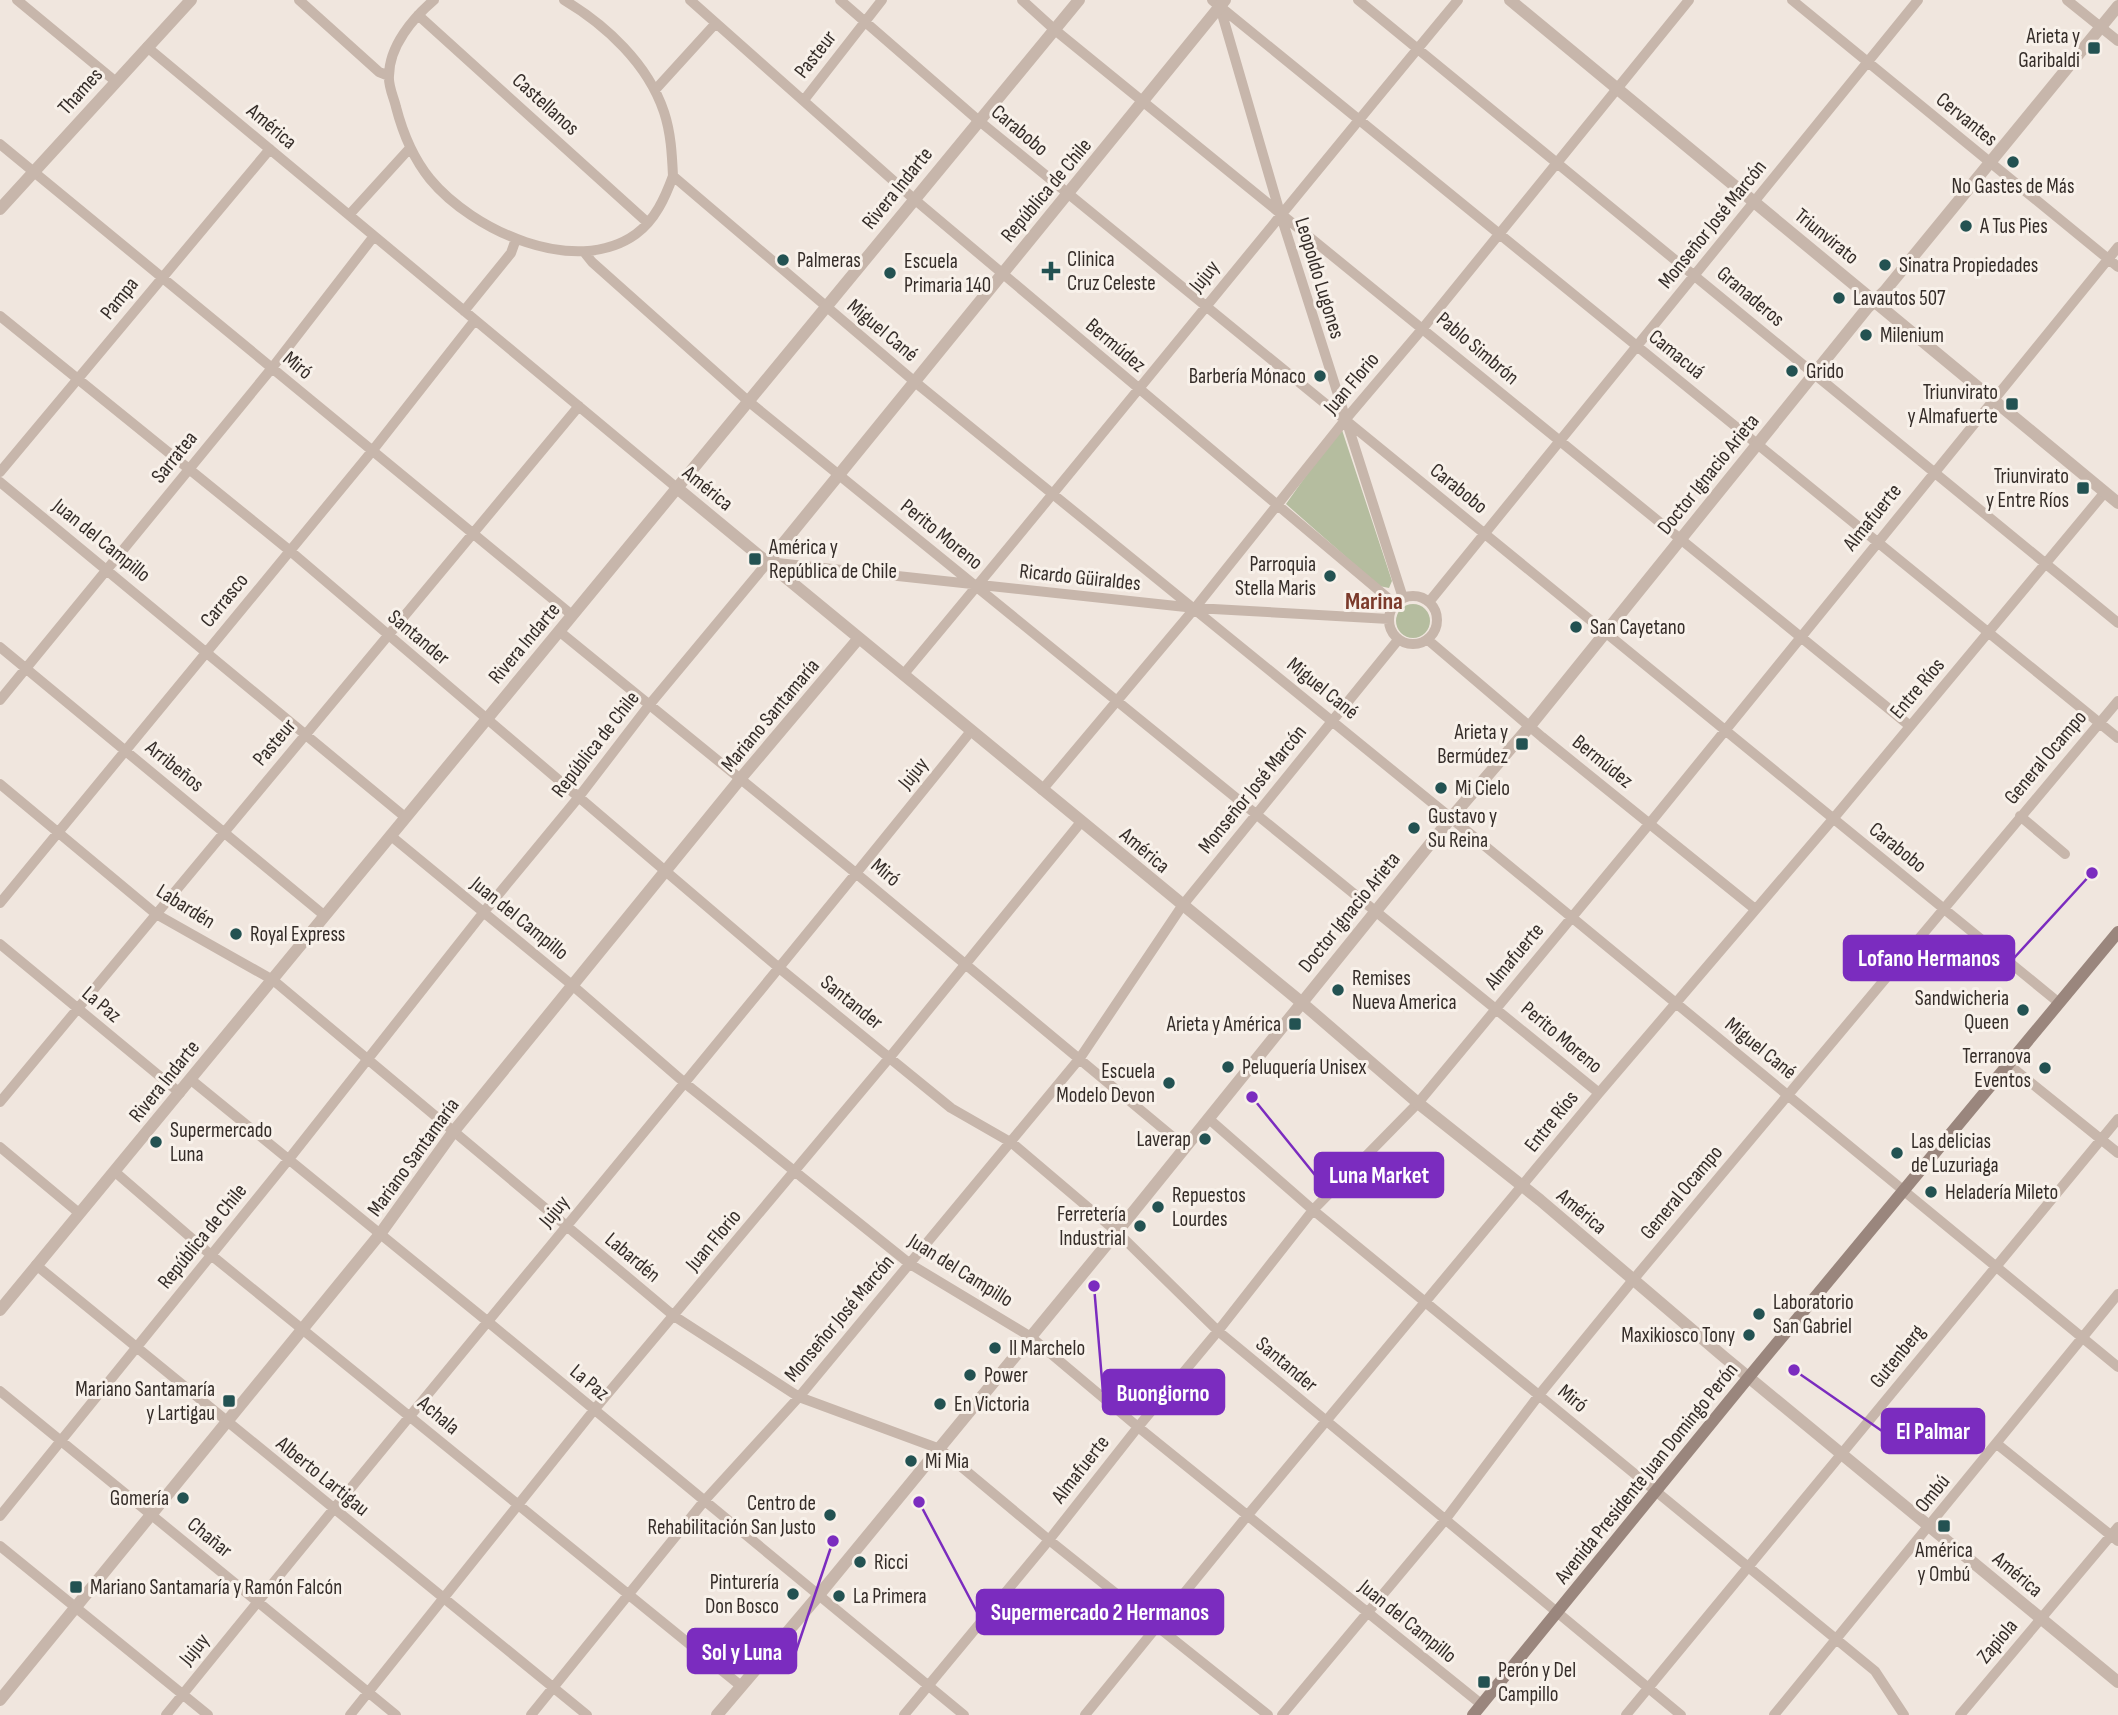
<svg xmlns="http://www.w3.org/2000/svg" width="2118" height="1715" viewBox="0 0 2118 1715" font-family="'Sofia Sans Condensed',sans-serif">
  <style>
    .green { fill: #b5bd9f }
    .lines { fill: none; stroke-linecap: round; stroke-linejoin: round }
    .minor { stroke: #c7b6ab; stroke-width: 10 }
    .tertiary { stroke: #c7b6ab; stroke-width: 12 }
    .secondary { stroke: #9a867d; stroke-width: 12 }
    .poi-dot { fill: #235252; stroke: #f8f1ea; stroke-width: 2.5 }
    .labels { text-anchor: middle; stroke-width: 6; stroke-linejoin: round; paint-order: stroke }
    .poi-label { font-size: 21px; fill: #352d29; stroke: #f8f1ea; text-anchor: start }
    .street-label { font-size: 21px; fill: #352d29; stroke: #f8f1ea }
    .quarter-label { font-size: 24px; font-weight: bold; fill: #7b3a2b; stroke: #f8f1ea }
    .leader { fill: none; stroke: #7b2cbf; stroke-width: 2.5 }
    .callout-dot { fill: #7b2cbf; stroke: #f8f1ea; stroke-width: 2.5 }
    .callout { fill: #7b2cbf; stroke: #7b2cbf; stroke-width: 2.5 }
    .callout-label { font-size: 23px; text-anchor: middle; font-weight: bold; fill: #fff }
  </style>
  <rect width="100%" height="100%" fill="#f0e6de"/>
  <path class="green" d="M1342 430 1392 581 1389 588 1379 586 1286 504 1337 432Z
    M1396 621a17 17 0 1 1 34 0a17 17 0 1 1-34 0Z"/>
  <g class="lines">
    <path class="minor" d="M17 0 115 81
      M299 0 379 72 389 76
      M434 0C413 18 389 46 389 76 388 86 394 98 396 107 403 134 413 158 430 179 472 230 575 278 636 234 655 220 665 198 673 176
      M564 0C606 25 648 64 664 112 671 133 672 155 673 176L915 382 1451 818 2118 1367
      M690 0 914 199 1395 604
      M840 0 978 120 2058 1002
      M1022 0 1055 30 1910 726
      M1212 0 2118 738
      M1358 0 2118 623
      M1792 0 2118 267
      M2067 0 2118 41
      M1220 7 1280 213 1403 598
      M418 15 648 223
      M147 47 677 488
      M655 90 716 23
      M804 100 882 0
      M0 144 572 615
      M349 215 410 148
      M584 252 592 262 748 401 1599 1093
      M464 311 511 253 516 239
      M0 316 289 550 778 967 951 1108 1012 1143 1117 1232 1218 1331 1681 1715
      M0 472 270 149
      M0 482 405 817
      M1389 620a24 24 0 1 1 48 0a24 24 0 1 1-48 0Z
      M1429 602 1918 0
      M559 631 857 874 1185 1147
      M1428 640 1542 737 1755 909
      M0 647 325 916
      M903 675C1090 451 1272 224 1458 0
      M0 700 272 368 374 236
      M0 784 156 914 273 980 674 1316 799 1397 940 1449 1049 1540 1268 1715
      M1042 790 1195 608 1345 420 1423 328 1689 0
      M2020 816 2065 854
      M391 836 572 985 686 1084 910 1264 1031 1337 1138 1427 1481 1704
      M0 903 373 450 475 320
      M0 944 180 1093
      M2009 1065 2118 1153
      M190 1079 487 1321 964 1715
      M0 1102 579 406
      M1209 1119 1313 1210 1875 1671 1904 1715
      M0 1147 79 1213
      M114 1171 211 1255 741 1686
      M36 1265 587 1715
      M0 1391 396 1715
      M1997 1444 2118 1541
      M0 1516 289 1159 483 913 578 798 650 704 768 562 1195 608 1389 619
      M0 1546 208 1715
      M166 1715C432 1385 706 1062 971 731
      M350 1715 594 1410 890 1057 1081 822
      M531 1715 705 1500 799 1397 1080 1058 1182 906 1398 640
      M904 1715 1049 1540 1138 1427 1218 1331 1313 1210 1418 1103 1650 823 2118 247
      M1085 1715 1247 1516 1599 1093 1833 819 2105 492
      M1282 1715 1445 1520 1539 1395 1633 1280 2118 701
      M1626 1715 2118 1119
      M1774 1715 2118 1294
      M1960 1715 2118 1527"/>
    <path class="tertiary" d="M1510 0 2118 503
      M0 209 191 0
      M677 488 1301 1002 1418 1103 1540 1200 1724 1357 2118 1682
      M768 562 1225 0
      M0 1310 1079 0
      M0 1700 380 1234 454 1131 741 778 859 638
      M717 1715 818 1596 1117 1232 1451 818 1530 726 1868 307 1884 292 2118 6"/>
    <path class="secondary" d="M1473 1715 1748 1378 2118 932"/>
  </g>
  <g class="poi-dot">
    <rect x="2087" y="41" width="14" height="14" rx="3.5"/>
    <circle cx="2013" cy="162" r="7"/>
    <circle cx="1966" cy="226" r="7"/>
    <circle cx="783" cy="260" r="7"/>
    <circle cx="1885" cy="265" r="7"/>
    <path d="M1047.5 260.5h7v7h7v7h-7v7h-7v-7h-7v-7h7z"/>
    <circle cx="890" cy="273" r="7"/>
    <circle cx="1839" cy="298" r="7"/>
    <circle cx="1866" cy="335" r="7"/>
    <circle cx="1792" cy="371" r="7"/>
    <circle cx="1320" cy="376" r="7"/>
    <rect x="2005" y="397" width="14" height="14" rx="3.5"/>
    <rect x="2076" y="481" width="14" height="14" rx="3.5"/>
    <rect x="748" y="552" width="14" height="14" rx="3.5"/>
    <circle cx="1330" cy="576" r="7"/>
    <circle cx="1576" cy="627" r="7"/>
    <rect x="1515" y="737" width="14" height="14" rx="3.5"/>
    <circle cx="1441" cy="788" r="7"/>
    <circle cx="1414" cy="828" r="7"/>
    <circle cx="236" cy="934" r="7"/>
    <circle cx="1338" cy="990" r="7"/>
    <circle cx="2023" cy="1010" r="7"/>
    <rect x="1288" y="1017" width="14" height="14" rx="3.5"/>
    <circle cx="1228" cy="1067" r="7"/>
    <circle cx="2045" cy="1068" r="7"/>
    <circle cx="1169" cy="1083" r="7"/>
    <circle cx="1205" cy="1139" r="7"/>
    <circle cx="156" cy="1142" r="7"/>
    <circle cx="1897" cy="1153" r="7"/>
    <circle cx="1931" cy="1192" r="7"/>
    <circle cx="1158" cy="1207" r="7"/>
    <circle cx="1140" cy="1226" r="7"/>
    <circle cx="1759" cy="1314" r="7"/>
    <circle cx="1749" cy="1335" r="7"/>
    <circle cx="995" cy="1348" r="7"/>
    <circle cx="970" cy="1375" r="7"/>
    <rect x="222" y="1394" width="14" height="14" rx="3.5"/>
    <circle cx="940" cy="1404" r="7"/>
    <circle cx="911" cy="1461" r="7"/>
    <circle cx="183" cy="1498" r="7"/>
    <circle cx="830" cy="1515" r="7"/>
    <rect x="1937" y="1519" width="14" height="14" rx="3.5"/>
    <circle cx="860" cy="1562" r="7"/>
    <rect x="69" y="1580" width="14" height="14" rx="3.5"/>
    <circle cx="793" cy="1594" r="7"/>
    <circle cx="839" cy="1596" r="7"/>
    <rect x="1477" y="1675" width="14" height="14" rx="3.5"/>
  </g>
  <g class="labels">
    <g class="poi-label">
      <text x="2080" y="43" text-anchor="end">Arieta y<tspan x="2080" dy="24">Garibaldi</tspan></text>
      <text x="2013" y="193" text-anchor="middle">No Gastes de Más</text>
      <text x="1980" y="233">A Tus Pies</text>
      <text x="1067" y="266">Clinica<tspan x="1067" dy="24">Cruz Celeste</tspan></text>
      <text x="797" y="267">Palmeras</text>
      <text x="904" y="268">Escuela<tspan x="904" dy="24">Primaria 140</tspan></text>
      <text x="1899" y="272">Sinatra Propiedades</text>
      <text x="1853" y="305">Lavautos 507</text>
      <text x="1880" y="342">Milenium</text>
      <text x="1806" y="378">Grido</text>
      <text x="1306" y="383" text-anchor="end">Barbería Mónaco</text>
      <text x="1998" y="399" text-anchor="end">Triunvirato<tspan x="1998" dy="24">y Almafuerte</tspan></text>
      <text x="2069" y="483" text-anchor="end">Triunvirato<tspan x="2069" dy="24">y Entre Ríos</tspan></text>
      <text x="769" y="554">América y<tspan x="769" dy="24">República de Chile</tspan></text>
      <text x="1316" y="571" text-anchor="end">Parroquia<tspan x="1316" dy="24">Stella Maris</tspan></text>
      <text x="1590" y="634">San Cayetano</text>
      <text x="1508" y="739" text-anchor="end">Arieta y<tspan x="1508" dy="24">Bermúdez</tspan></text>
      <text x="1455" y="795">Mi Cielo</text>
      <text x="1428" y="823">Gustavo y<tspan x="1428" dy="24">Su Reina</tspan></text>
      <text x="250" y="941">Royal Express</text>
      <text x="1352" y="985">Remises<tspan x="1352" dy="24">Nueva America</tspan></text>
      <text x="2009" y="1005" text-anchor="end">Sandwicheria<tspan x="2009" dy="24">Queen</tspan></text>
      <text x="1281" y="1031" text-anchor="end">Arieta y América</text>
      <text x="2031" y="1063" text-anchor="end">Terranova<tspan x="2031" dy="24">Eventos</tspan></text>
      <text x="1242" y="1074">Peluquería Unisex</text>
      <text x="1155" y="1078" text-anchor="end">Escuela<tspan x="1155" dy="24">Modelo Devon</tspan></text>
      <text x="170" y="1137">Supermercado<tspan x="170" dy="24">Luna</tspan></text>
      <text x="1191" y="1146" text-anchor="end">Laverap</text>
      <text x="1911" y="1148">Las delicias<tspan x="1911" dy="24">de Luzuriaga</tspan></text>
      <text x="1945" y="1199">Heladería Mileto</text>
      <text x="1172" y="1202">Repuestos<tspan x="1172" dy="24">Lourdes</tspan></text>
      <text x="1126" y="1221" text-anchor="end">Ferretería<tspan x="1126" dy="24">Industrial</tspan></text>
      <text x="1773" y="1309">Laboratorio<tspan x="1773" dy="24">San Gabriel</tspan></text>
      <text x="1735" y="1342" text-anchor="end">Maxikiosco Tony</text>
      <text x="1009" y="1355">Il Marchelo</text>
      <text x="984" y="1382">Power</text>
      <text x="215" y="1396" text-anchor="end">Mariano Santamaría<tspan x="215" dy="24">y Lartigau</tspan></text>
      <text x="954" y="1411">En Victoria</text>
      <text x="925" y="1468">Mi Mia</text>
      <text x="169" y="1505" text-anchor="end">Gomería</text>
      <text x="816" y="1510" text-anchor="end">Centro de<tspan x="816" dy="24">Rehabilitación San Justo</tspan></text>
      <text x="1944" y="1557" text-anchor="middle">América<tspan x="1944" dy="24">y Ombú</tspan></text>
      <text x="874" y="1569">Ricci</text>
      <text x="779" y="1589" text-anchor="end">Pinturería<tspan x="779" dy="24">Don Bosco</tspan></text>
      <text x="90" y="1594">Mariano Santamaría y Ramón Falcón</text>
      <text x="853" y="1603">La Primera</text>
      <text x="1498" y="1677">Perón y Del<tspan x="1498" dy="24">Campillo</tspan></text>
    </g>
    <g class="street-label">
      <text transform="translate(815 54) rotate(-52)" y="7">Pasteur</text>
      <text transform="translate(80 91) rotate(-48)" y="7">Thames</text>
      <text transform="translate(546 104) rotate(42)" y="7">Castellanos</text>
      <text transform="translate(1967 119) rotate(39)" y="7">Cervantes</text>
      <text transform="translate(272 126) rotate(40)" y="7">América</text>
      <text transform="translate(1020 130) rotate(40)" y="7">Carabobo</text>
      <text transform="translate(897 188) rotate(-51)" y="7">Rivera Indarte</text>
      <text transform="translate(1046 190) rotate(-50)" y="7">República de Chile</text>
      <text transform="translate(1712 224) rotate(-51)" y="7">Monseñor José Marcón</text>
      <text transform="translate(1827 236) rotate(39)" y="7">Triunvirato</text>
      <text transform="translate(1204 276) rotate(-51)" y="7">Jujuy</text>
      <text transform="translate(1320 278) rotate(73)" y="7">Leopoldo Lugones</text>
      <text transform="translate(1751 296) rotate(40)" y="7">Granaderos</text>
      <text transform="translate(119 298) rotate(-51)" y="7">Pampa</text>
      <text transform="translate(883 330) rotate(40)" y="7">Miguel Cané</text>
      <text transform="translate(1116 345) rotate(40)" y="7">Bermúdez</text>
      <text transform="translate(1478 348) rotate(40)" y="7">Pablo Simbrón</text>
      <text transform="translate(1677 354) rotate(39)" y="7">Camacuá</text>
      <text transform="translate(298 365) rotate(39)" y="7">Miró</text>
      <text transform="translate(1351 383) rotate(-50)" y="7">Juan Florio</text>
      <text transform="translate(174 457) rotate(-51)" y="7">Sarratea</text>
      <text transform="translate(1708 474) rotate(-51)" y="7">Doctor Ignacio Arieta</text>
      <text transform="translate(708 488) rotate(39)" y="7">América</text>
      <text transform="translate(1459 488) rotate(39)" y="7">Carabobo</text>
      <text transform="translate(1872 517) rotate(-51)" y="7">Almafuerte</text>
      <text transform="translate(942 534) rotate(39)" y="7">Perito Moreno</text>
      <text transform="translate(102 540) rotate(39)" y="7">Juan del Campillo</text>
      <text transform="translate(1080 577) rotate(6)" y="7">Ricardo Güiraldes</text>
      <text transform="translate(224 600) rotate(-51)" y="7">Carrasco</text>
      <text transform="translate(419 637) rotate(40)" y="7">Santander</text>
      <text transform="translate(524 643) rotate(-50)" y="7">Rivera Indarte</text>
      <text transform="translate(1323 688) rotate(39)" y="7">Miguel Cané</text>
      <text transform="translate(1917 688) rotate(-50)" y="7">Entre Ríos</text>
      <text transform="translate(770 715) rotate(-50)" y="7">Mariano Santamaría</text>
      <text transform="translate(274 742) rotate(-50)" y="7">Pasteur</text>
      <text transform="translate(595 744) rotate(-52)" y="7">República de Chile</text>
      <text transform="translate(2045 757) rotate(-50)" y="7">General Ocampo</text>
      <text transform="translate(1603 761) rotate(39)" y="7">Bermúdez</text>
      <text transform="translate(175 766) rotate(39)" y="7">Arribeños</text>
      <text transform="translate(913 773) rotate(-51)" y="7">Jujuy</text>
      <text transform="translate(1252 789) rotate(-51)" y="7">Monseñor José Marcón</text>
      <text transform="translate(1898 847) rotate(39)" y="7">Carabobo</text>
      <text transform="translate(1145 850) rotate(40)" y="7">América</text>
      <text transform="translate(886 872) rotate(40)" y="7">Miró</text>
      <text transform="translate(186 906) rotate(32)" y="7">Labardén</text>
      <text transform="translate(1349 912) rotate(-51)" y="7">Doctor Ignacio Arieta</text>
      <text transform="translate(520 918) rotate(39)" y="7">Juan del Campillo</text>
      <text transform="translate(1514 956) rotate(-50)" y="7">Almafuerte</text>
      <text transform="translate(852 1002) rotate(39)" y="7">Santander</text>
      <text transform="translate(102 1004) rotate(40)" y="7">La Paz</text>
      <text transform="translate(1562 1037) rotate(40)" y="7">Perito Moreno</text>
      <text transform="translate(1761 1048) rotate(39)" y="7">Miguel Cané</text>
      <text transform="translate(164 1081) rotate(-51)" y="7">Rivera Indarte</text>
      <text transform="translate(1551 1121) rotate(-51)" y="7">Entre Ríos</text>
      <text transform="translate(413 1157) rotate(-54)" y="7">Mariano Santamaría</text>
      <text transform="translate(1681 1192) rotate(-50)" y="7">General Ocampo</text>
      <text transform="translate(554 1211) rotate(-50)" y="7">Jujuy</text>
      <text transform="translate(1582 1211) rotate(40)" y="7">América</text>
      <text transform="translate(202 1236) rotate(-51)" y="7">República de Chile</text>
      <text transform="translate(713 1240) rotate(-50)" y="7">Juan Florio</text>
      <text transform="translate(633 1257) rotate(40)" y="7">Labardén</text>
      <text transform="translate(961 1270) rotate(32)" y="7">Juan del Campillo</text>
      <text transform="translate(839 1318) rotate(-50)" y="7">Monseñor José Marcón</text>
      <text transform="translate(1897 1356) rotate(-51)" y="7">Gutenberg</text>
      <text transform="translate(1287 1364) rotate(40)" y="7">Santander</text>
      <text transform="translate(590 1382) rotate(40)" y="7">La Paz</text>
      <text transform="translate(1573 1398) rotate(39)" y="7">Miró</text>
      <text transform="translate(439 1415) rotate(40)" y="7">Achala</text>
      <text transform="translate(1080 1469) rotate(-52)" y="7">Almafuerte</text>
      <text transform="translate(1646 1473) rotate(-51)" y="7">Avenida Presidente Juan Domingo Perón</text>
      <text transform="translate(323 1476) rotate(39)" y="7">Alberto Lartigau</text>
      <text transform="translate(1932 1493) rotate(-51)" y="7">Ombú</text>
      <text transform="translate(210 1537) rotate(39)" y="7">Chañar</text>
      <text transform="translate(2018 1574) rotate(40)" y="7">América</text>
      <text transform="translate(1408 1621) rotate(39)" y="7">Juan del Campillo</text>
      <text transform="translate(1997 1641) rotate(-50)" y="7">Zapiola</text>
      <text transform="translate(194 1649) rotate(-51)" y="7">Jujuy</text>
    </g>
    <g class="quarter-label">
      <text x="1374" y="609">Marina</text>
    </g>
  </g>
  <path class="leader" d="M2092 873L2014 958M1252 1097L1315 1175M1094 1286L1103 1392M1794 1370L1882 1431M919 1502L977 1612M833 1541L796 1651"/>
  <g class="callout-dot">
    <circle cx="2092" cy="873" r="7"/>
    <circle cx="1252" cy="1097" r="7"/>
    <circle cx="1094" cy="1286" r="7"/>
    <circle cx="1794" cy="1370" r="7"/>
    <circle cx="919" cy="1502" r="7"/>
    <circle cx="833" cy="1541" r="7"/>
  </g>
  <g class="callout">
    <rect x="1844" y="936" width="170" height="44" rx="7"/>
    <rect x="1315" y="1153" width="128" height="44" rx="7"/>
    <rect x="1103" y="1370" width="121" height="44" rx="7"/>
    <rect x="1882" y="1409" width="102" height="44" rx="7"/>
    <rect x="977" y="1590" width="246" height="44" rx="7"/>
    <rect x="688" y="1629" width="108" height="44" rx="7"/>
  </g>
  <g class="callout-label">
    <text x="1929" y="966">Lofano Hermanos</text>
    <text x="1379" y="1183">Luna Market</text>
    <text x="1163" y="1401">Buongiorno</text>
    <text x="1933" y="1439">El Palmar</text>
    <text x="1100" y="1620">Supermercado 2 Hermanos</text>
    <text x="742" y="1660">Sol y Luna</text>
  </g>
</svg>
